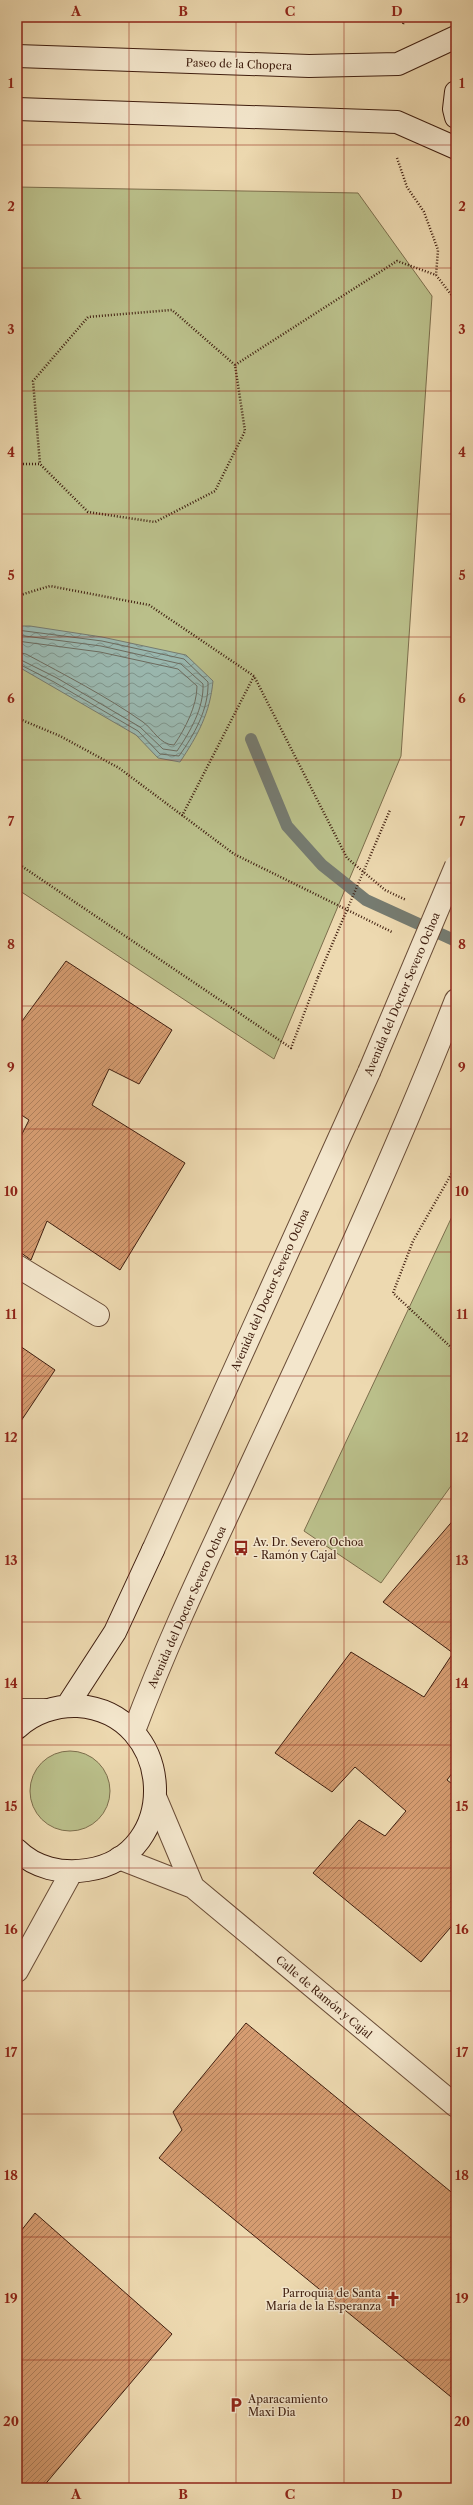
<svg xmlns="http://www.w3.org/2000/svg" width="473" height="2505" viewBox="0 0 473 2505" font-family="'Libre Caslon Text',serif">
  <style>
    .green { fill: #babf8a; stroke: #7c6e4c }
    .water { fill: url(#water-waves); stroke: #767b70 }
    .lines { fill: none; stroke-linecap: round; stroke-linejoin: round }
    .shore { stroke: #6c6c60; stroke-width: 1 }
    .stream { stroke: #767b70; stroke-width: 12 }
    .building { fill: url(#building-hatch); stroke: #3f1e0f }
    .pedestrian-casing { stroke: #6a4d37; stroke-width: 24 }
    .minor-casing { stroke: #6a4d37; stroke-width: 24 }
    .secondary-casing { stroke: #3f1e0f; stroke-width: 24 }
    .path { stroke: #3f1e0f; stroke-width: 2.5; stroke-dasharray: 1 2; stroke-linecap: butt }
    .pedestrian { stroke: #f3e6cc; stroke-width: 22 }
    .minor { stroke: #f3e6cc; stroke-width: 22 }
    .secondary { stroke: #f3e6cc; stroke-width: 22 }
    .minor-bridge-casing { stroke: #6a4d37; stroke-width: 24; stroke-linecap: butt }
    .path-bridge { stroke: #3f1e0f; stroke-width: 2.5; stroke-dasharray: 1 2; stroke-linecap: butt }
    .minor-bridge { stroke: #f3e6cc; stroke-width: 22 }
    .grid { fill: none; stroke: #8f2418; stroke-width: 1; stroke-opacity: 0.55 }
    .labels { text-anchor: middle; stroke-width: 3; stroke-linejoin: round; paint-order: stroke }
    .street-label { font-size: 11px; fill: #3f1e0f; stroke: #f3e6cc }
    .poi-label { font-size: 11px; fill: #3f1e0f; stroke: #f3e6cc; text-anchor: start }
    .neatline { fill: none; stroke: #8f2418; stroke-width: 1.5 }
    .grid-label { font-size: 13px; text-anchor: middle; font-weight: bold; fill: #8f2418 }
  </style>
  <defs>
    <pattern id="water-waves" width="16" height="10" patternUnits="userSpaceOnUse"><rect width="16" height="10" fill="#9ab9b1"/><path d="M0 5q4-4 8 0t8 0" fill="none" stroke="#7f968e"/></pattern>
    <pattern id="building-hatch" width="6" height="6" patternUnits="userSpaceOnUse"><rect width="6" height="6" fill="#d59c71"/><path d="M-1 1l2-2M0 6l6-6M5 7l2-2" fill="none" stroke="#ae7f5b"/></pattern>
  </defs>
  <rect width="100%" height="100%" fill="#edd9b0"/>
  <filter id="stains"><feTurbulence type="fractalNoise" baseFrequency=".005" numOctaves="4"/><feColorMatrix values="0 0 0 0 .2 0 0 0 0 .09 0 0 0 0 .02 0 0 0 .5 -.17"/></filter>
  <radialGradient id="worn" r=".72"><stop offset=".6" stop-color="#630" stop-opacity="0"/><stop offset="1" stop-color="#630" stop-opacity=".3"/></radialGradient>
  <path class="green" d="M17 187 358 193 432 296 401 756 274 1059 17 889Z
    M456 1208V1479L381 1583 304 1531Z
    M30 1791a40 40 0 1 1 80 0a40 40 0 1 1-80 0Z"/>
  <path class="water" d="M17 626H30L102 637 186 655 213 681C210 713 198 735 180 762L158 758 136 735 17 666Z"/>
  <g class="lines">
    <path class="shore" d="M17 630 102 641 184 659 208 682C209 709 194 735 179 756L160 754 138 731 54 682 17 663
      M17 635 101 646 181 664 203 684C204 708 190 732 177 751L163 749 140 727 57 678 17 658
      M17 641 100 652 178 669 197 686C197 706 185 729 174 745 160 745 153 729 143 722 106 696 65 675 26 654L17 652"/>
    <path class="stream" d="M251 739 287 826 322 865 366 900 456 941"/>
  </g>
  <path class="building" d="M66 961 172 1030 139 1084 109 1069 92 1105 185 1163 120 1270 47 1221 31 1260 17 1250V1144L29 1120 17 1112V1028Z
    M17 1344 55 1370 17 1427Z
    M456 1517V1768L447 1780 456 1787V1921L421 1962 313 1873 359 1820 385 1836 406 1811 355 1767 332 1792 275 1753 351 1652 424 1697 453 1653 383 1602Z
    M246 2023 456 2196V2401L159 2158 182 2130 173 2112Z
    M35 2213 172 2334 42 2488H21L17 2451V2236Z"/>
  <g class="lines">
    <defs>
      <path id="pedestrian" d="M17 1266 98 1315"/>
      <path id="minor" d="M153 1550 369 1072
        M17 1710H46
        M134 1731C169 1637 213 1547 255 1456 325 1306 395 1155 456 1000
        M156 1799 193 1887
        M119 1858 193 1887 456 2106
        M17 1971 71 1873"/>
      <path id="secondary" d="M17 56 309 66 398 64 456 37
        M456 92 454 109 456 117
        M17 109 397 122 456 148
        M67 1706 115 1632 153 1550
        M17 1728C33 1713 56 1705 78 1706 175 1713 183 1856 87 1870 62 1874 35 1868 17 1850"/>
    </defs>
    <use href="#pedestrian" class="pedestrian-casing"/>
    <use href="#minor" class="minor-casing"/>
    <use href="#secondary" class="secondary-casing"/>
    <path class="path" d="M403 24 406 17
      M397 158 407 187 424 212 438 250 436 275
      M235 365 397 261 436 275 456 301
      M17 464H40L88 512 155 522 215 491 245 431 235 365 172 310 88 317 33 381 40 464
      M17 596 50 586 149 605 254 676 347 858 385 890 406 900
      M17 718 60 736 119 768 234 854 392 932
      M182 816 254 676
      M17 863 291 1048 318 977
      M456 1166 413 1241 393 1293 456 1352"/>
    <use href="#pedestrian" class="pedestrian"/>
    <use href="#minor" class="minor"/>
    <use href="#secondary" class="secondary"/>
    <defs>
      <path id="minor-bridge" d="M369 1072 456 866"/>
    </defs>
    <use href="#minor-bridge" class="minor-bridge-casing"/>
    <path class="path-bridge" d="M318 977 390 810"/>
    <use href="#minor-bridge" class="minor-bridge"/>
  </g>
  <path class="grid" d="M129 17V2488M236 17V2488M344 17V2488M17 145H456M17 268H456M17 391H456M17 514H456M17 637H456M17 760H456M17 883H456M17 1006H456M17 1129H456M17 1252H456M17 1376H456M17 1499H456M17 1622H456M17 1745H456M17 1868H456M17 1991H456M17 2114H456M17 2237H456M17 2360H456"/>
  <defs>
    <symbol id="bus-bare" viewBox="-9 -9 18 18"><path d="M-5-6H5V4H4V6H2V4H-2V6H-4V4H-5ZM-3.5-4V0h7V-4ZM-3.5 1.2v1.5H-2V1.2ZM2 1.2v1.5H3.5V1.2Z" fill="#8f2418" stroke="#f3e6cc" stroke-width="2.5" paint-order="stroke"/></symbol>
    <symbol id="church-bare" viewBox="-9 -9 18 18"><path d="M-1.2-6h2.4v3.5h3.3v2.4h-3.3V6h-2.4V-.1h-3.3v-2.4h3.3Z" fill="#8f2418" stroke="#f3e6cc" stroke-width="2.5" paint-order="stroke"/></symbol>
    <symbol id="parking-bare" viewBox="-9 -9 18 18"><path d="M-3.5-5.5H1a3.5 3.5 0 0 1 0 7H-1V5.5H-3.5ZM-1-3.4V-.6H.8a1.4 1.4 0 0 0 0-2.8Z" fill="#8f2418" stroke="#f3e6cc" stroke-width="2.5" paint-order="stroke"/></symbol>
  </defs>
  <g fill-rule="evenodd">
    <use href="#bus-bare" x="230" y="1537" width="22" height="22"/>
    <use href="#church-bare" x="382" y="2288" width="22" height="22"/>
    <use href="#parking-bare" x="225" y="2394" width="22" height="22"/>
  </g>
  <g class="labels">
    <g class="street-label">
      <text transform="translate(239 64) rotate(2)" y="4">Paseo de la Chopera</text>
      <text transform="translate(402 994) rotate(-67)" y="4">Avenida del Doctor Severo Ochoa</text>
      <text transform="translate(270 1290) rotate(-66)" y="4">Avenida del Doctor Severo Ochoa</text>
      <text transform="translate(187 1607) rotate(-66)" y="4">Avenida del Doctor Severo Ochoa</text>
      <text transform="translate(324 1997) rotate(40)" y="4">Calle de Ramón y Cajal</text>
    </g>
    <g class="poi-label">
      <text x="253" y="1546">Av. Dr. Severo Ochoa<tspan x="253" dy="13">- Ramón y Cajal</tspan></text>
      <text x="381" y="2297" text-anchor="end">Parroquia de Santa<tspan x="381" dy="13">María de la Esperanza</tspan></text>
      <text x="248" y="2403">Aparacamiento<tspan x="248" dy="13">Maxi Dia</tspan></text>
    </g>
  </g>
  <rect width="473" height="2505" fill="none" stroke="#edd9b0" stroke-width="44"/>
  <rect x="22" y="22" width="429" height="2461" class="neatline"/>
  <g class="grid-label">
    <text x="76" y="16">A</text>
    <text x="183" y="16">B</text>
    <text x="290" y="16">C</text>
    <text x="397" y="16">D</text>
    <text x="11" y="88">1</text>
    <text x="462" y="88">1</text>
    <text x="11" y="211">2</text>
    <text x="462" y="211">2</text>
    <text x="11" y="334">3</text>
    <text x="462" y="334">3</text>
    <text x="11" y="457">4</text>
    <text x="462" y="457">4</text>
    <text x="11" y="580">5</text>
    <text x="462" y="580">5</text>
    <text x="11" y="703">6</text>
    <text x="462" y="703">6</text>
    <text x="11" y="826">7</text>
    <text x="462" y="826">7</text>
    <text x="11" y="949">8</text>
    <text x="462" y="949">8</text>
    <text x="11" y="1072">9</text>
    <text x="462" y="1072">9</text>
    <text x="11" y="1196">10</text>
    <text x="462" y="1196">10</text>
    <text x="11" y="1319">11</text>
    <text x="462" y="1319">11</text>
    <text x="11" y="1442">12</text>
    <text x="462" y="1442">12</text>
    <text x="11" y="1565">13</text>
    <text x="462" y="1565">13</text>
    <text x="11" y="1688">14</text>
    <text x="462" y="1688">14</text>
    <text x="11" y="1811">15</text>
    <text x="462" y="1811">15</text>
    <text x="11" y="1934">16</text>
    <text x="462" y="1934">16</text>
    <text x="11" y="2057">17</text>
    <text x="462" y="2057">17</text>
    <text x="11" y="2180">18</text>
    <text x="462" y="2180">18</text>
    <text x="11" y="2303">19</text>
    <text x="462" y="2303">19</text>
    <text x="11" y="2426">20</text>
    <text x="462" y="2426">20</text>
    <text x="76" y="2499">A</text>
    <text x="183" y="2499">B</text>
    <text x="290" y="2499">C</text>
    <text x="397" y="2499">D</text>
  </g>
  <rect width="100%" height="100%" filter="url(#stains)"/>
  <rect width="100%" height="100%" fill="url(#worn)"/>
</svg>
